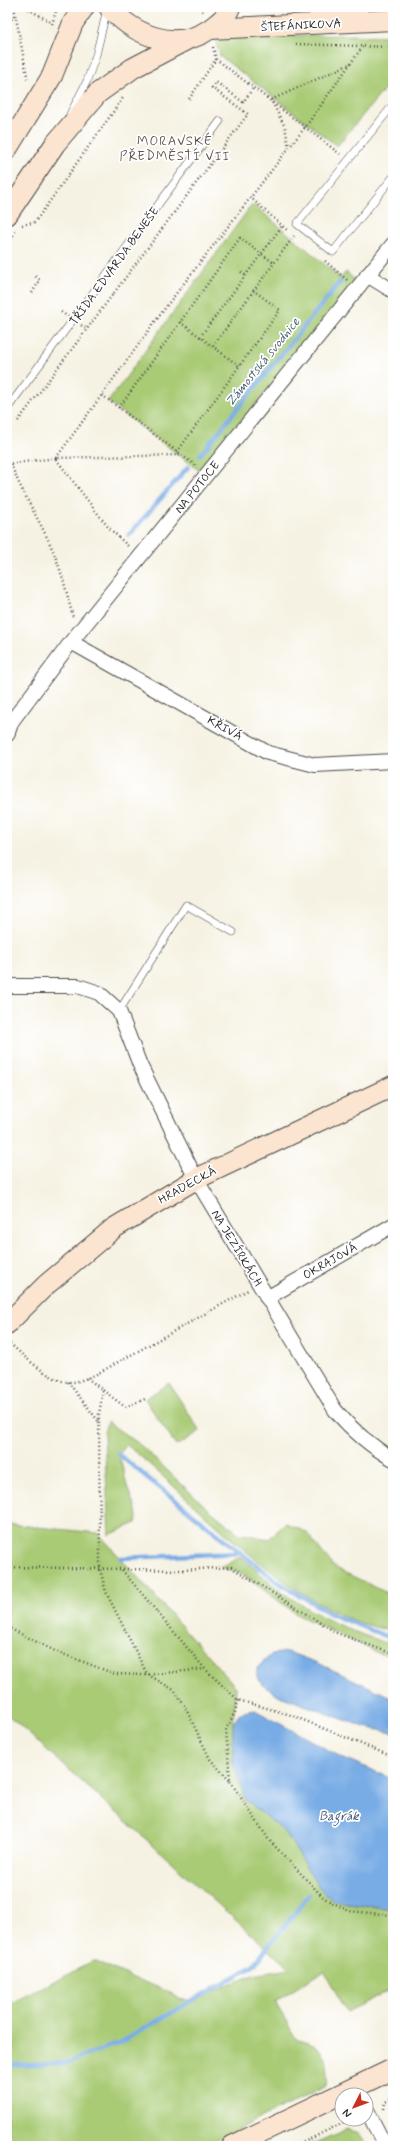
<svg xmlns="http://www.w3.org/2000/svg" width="400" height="2153" viewBox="0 0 400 2153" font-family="Mynerve,sans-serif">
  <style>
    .green { fill: #a9cb74; stroke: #6a7b50 }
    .water { fill: #78ace5; stroke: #526c88 }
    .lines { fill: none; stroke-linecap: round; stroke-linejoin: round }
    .stream { stroke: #78ace5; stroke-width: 4.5 }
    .lane-casing { stroke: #494947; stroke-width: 8 }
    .street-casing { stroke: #494947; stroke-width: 16 }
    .secondary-casing { stroke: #494947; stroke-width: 22 }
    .path { stroke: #494947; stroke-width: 2.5; stroke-dasharray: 1 3; stroke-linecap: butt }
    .lane { stroke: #fff; stroke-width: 7 }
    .street { stroke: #fff; stroke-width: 14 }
    .secondary { stroke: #fce5d0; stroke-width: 20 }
    .path-bridge { stroke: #494947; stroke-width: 2.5; stroke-dasharray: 1 3; stroke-linecap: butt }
    .labels { text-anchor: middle; stroke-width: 3.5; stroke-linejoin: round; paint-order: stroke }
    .street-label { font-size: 12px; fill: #2b2b2b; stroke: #fff }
    .neighbourhood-label { font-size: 13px; letter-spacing: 1px; fill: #635150; stroke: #fff }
    .water-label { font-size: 13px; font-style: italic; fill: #4a5f75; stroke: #fff }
  </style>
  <rect width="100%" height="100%" fill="#fff"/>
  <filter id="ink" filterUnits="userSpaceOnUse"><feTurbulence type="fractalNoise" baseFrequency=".025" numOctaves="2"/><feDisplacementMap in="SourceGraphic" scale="8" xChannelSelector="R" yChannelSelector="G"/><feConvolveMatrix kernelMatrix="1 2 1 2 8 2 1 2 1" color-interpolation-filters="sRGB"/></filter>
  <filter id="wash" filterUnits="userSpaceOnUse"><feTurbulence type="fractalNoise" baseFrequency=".012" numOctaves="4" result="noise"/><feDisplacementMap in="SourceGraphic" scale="16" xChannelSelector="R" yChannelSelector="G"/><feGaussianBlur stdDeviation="0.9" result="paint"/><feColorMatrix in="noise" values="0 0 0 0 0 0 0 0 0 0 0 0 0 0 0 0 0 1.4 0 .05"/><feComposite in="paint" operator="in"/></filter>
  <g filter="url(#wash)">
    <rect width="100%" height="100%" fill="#f6f2e3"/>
    <path class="green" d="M341 35 393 36V79L337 146 220 56 215 39 227 37Z
      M251 206H255L341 278 346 272 357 282 200 471 108 402Z
      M169 1383 200 1431 176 1446 145 1399Z
      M107 1422 138 1443 207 1508 238 1533 269 1539 286 1523 306 1532 334 1567 393 1596V1632C376 1627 357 1623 341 1615 258 1575 197 1503 127 1445L118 1455C124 1468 124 1479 129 1492 133 1504 139 1511 136 1523L109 1535 104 1433Z
      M7 1524 98 1533 236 1687 233 1724 245 1799 286 1833 334 1901 393 1909V1988L347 2012 324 1971 275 2001 296 2039C302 2042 312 2043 317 2047 328 2055 329 2074 327 2085L205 2146H7V2005L94 1961 189 2001 253 1975 290 1969 7 1714Z
      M241 1557C255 1568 268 1582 283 1593 317 1616 354 1634 393 1645V1657L378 1653 298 1615 242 1574 220 1567Z
      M347 2129 359 2133 366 2144 362 2146H308Z"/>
    <path class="water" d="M288 1652 320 1664 393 1698V1733L364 1727 280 1696 264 1686 257 1677V1668L272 1654Z
      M255 1710 341 1757 393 1779V1909L334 1901 317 1885 286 1833 245 1799 233 1761V1724L240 1713Z"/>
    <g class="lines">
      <path class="stream" d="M200 455 341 281
        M129 535 188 467
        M118 1454 276 1581 333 1615 393 1639
        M121 1558 241 1553
        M7 2065 66 2063 119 2043 253 1966 309 1895"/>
    </g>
  </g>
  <g filter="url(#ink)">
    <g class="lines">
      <defs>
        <path id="lane" d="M393 105 297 224 333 252 393 177
          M70 114 87 81 96 55 107 9
          M7 409 220 121
          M119 1011 186 905 233 932"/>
        <path id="street" d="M367 275 393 291
          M71 642 268 753 315 765 393 761
          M7 735 12 721 71 642 393 244
          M7 986H78L99 993 119 1011 140 1065 196 1179 335 1410C352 1430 370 1446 393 1459
          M267 1298 393 1225
          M366 2108 385 2146"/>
        <path id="secondary" d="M109 7C134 35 175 53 210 29 219 22 226 18 230 7
          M316 7 358 14
          M210 29 393 20
          M7 149 52 76 73 23 84 7
          M7 215 55 144 98 93 133 68 188 39
          M7 1324 46 1285 114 1228 196 1179 393 1086
          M232 2146 393 2069"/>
      </defs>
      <use href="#lane" class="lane-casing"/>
      <use href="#street" class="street-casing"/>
      <use href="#secondary" class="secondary-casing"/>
      <path class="path" d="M14 7 28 81
        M25 7 52 23
        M201 7 203 14
        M7 26 15 14
        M51 28 57 7
        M296 44 393 47
        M213 47 216 59 340 154
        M189 99 216 59
        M289 148 285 127 271 100 350 64
        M250 197 287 230
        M22 225 35 222 123 98
        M7 246 17 229
        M325 261 347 280
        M241 272 245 275
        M32 293 40 280 35 276
        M180 322 239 366
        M200 337 282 226
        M213 346 294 236
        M102 395 196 466
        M119 408 240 238 274 263
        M18 421 248 114 212 88 216 82 243 102 254 87
        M177 452 280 310 253 290
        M56 458 168 304 306 126 363 46
        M56 459 108 527 130 548
        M7 464 56 458 181 455
        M11 464C21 492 38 517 50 544 61 568 67 593 73 618
        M7 1341C22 1354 49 1381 68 1382 78 1383 86 1378 95 1375L248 1290
        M87 1378 125 1407 145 1399
        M68 1382 99 1422
        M103 1390 99 1414 100 1569 106 1592 147 1674 174 1690 184 1705 210 1759 230 1781
        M7 1567 182 1570 231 1567 337 1633 393 1654
        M122 1570 205 1669 238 1700 291 1715 393 1757
        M7 1627 55 1651 115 1674 144 1675 205 1669
        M238 1700 235 1712 226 1729 230 1781 269 1840 324 1898 349 1911 393 1915
        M384 2109 385 2102 393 2098
        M296 2146 348 2120 357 2121"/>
      <use href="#lane" class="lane"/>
      <use href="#street" class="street"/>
      <use href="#secondary" class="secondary"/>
      <path class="path-bridge" d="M61 312 87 329"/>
    </g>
  </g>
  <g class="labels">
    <g class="street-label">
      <text transform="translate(301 25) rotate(-3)" y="4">ŠTEFÁNIKOVA</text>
      <text transform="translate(114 266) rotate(-54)" y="4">TŘÍDA EDVARDA BENEŠE</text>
      <text transform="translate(197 487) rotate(-51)" y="4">NA POTOCE</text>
      <text transform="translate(225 728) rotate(29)" y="4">KŘIVÁ</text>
      <text transform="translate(187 1185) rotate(-29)" y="4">HRADECKÁ</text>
      <text transform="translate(237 1248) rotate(59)" y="4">NA JEZÍRKÁCH</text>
      <text transform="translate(330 1261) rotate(-30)" y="4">OKRAJOVÁ</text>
    </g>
    <g class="neighbourhood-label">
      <text x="175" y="145">MORAVSKÉ<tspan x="175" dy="15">PŘEDMĚSTÍ VII</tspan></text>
    </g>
    <g class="water-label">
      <text transform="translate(262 361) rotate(-51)" y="5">Zámostská svodnice</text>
      <text x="339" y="1820">Bagrák</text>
    </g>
  </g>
  <rect width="400" height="2153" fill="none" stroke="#fff" stroke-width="24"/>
  <g transform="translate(354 2107) rotate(228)"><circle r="19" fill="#ffffff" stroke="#aaaaaa"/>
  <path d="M0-3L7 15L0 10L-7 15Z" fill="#c8321e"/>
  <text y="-6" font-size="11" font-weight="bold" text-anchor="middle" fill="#2b2b2b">N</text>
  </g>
</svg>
